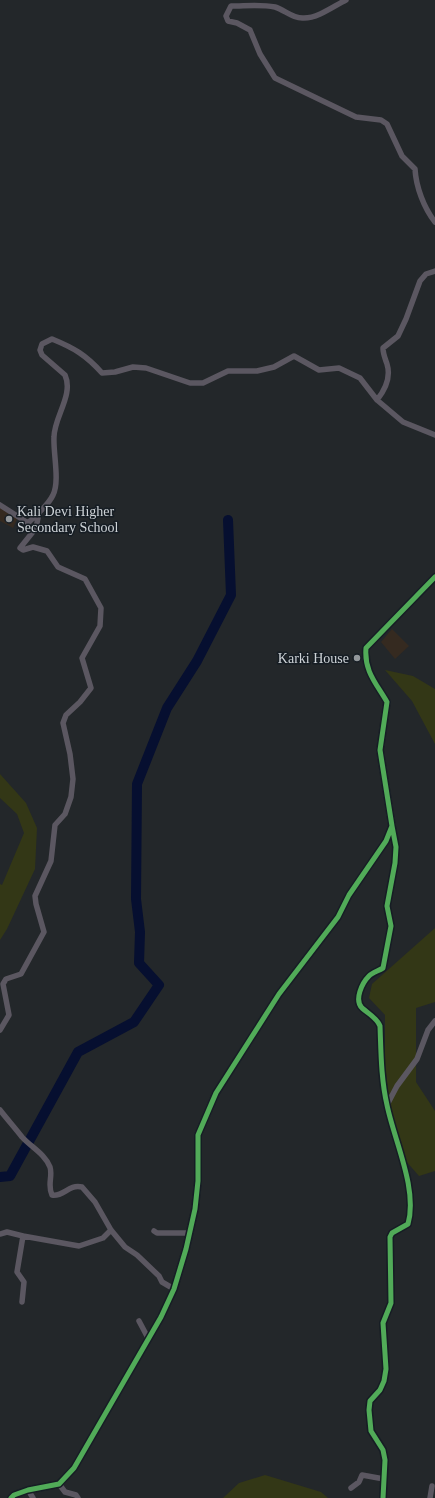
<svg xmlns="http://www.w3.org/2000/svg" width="435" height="1498" viewBox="0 0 435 1498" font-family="Georgia,serif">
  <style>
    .education { fill: #352a20 }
    .green { fill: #333716 }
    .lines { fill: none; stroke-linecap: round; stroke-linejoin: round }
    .river { stroke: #060f30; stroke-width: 10 }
    .minor { stroke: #5b5761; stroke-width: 5.5 }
    .tertiary { stroke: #5b5761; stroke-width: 7 }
    .cycleway-casing { stroke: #161d24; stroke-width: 8 }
    .cycleway { stroke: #51ab58; stroke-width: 5 }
    .poi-dot { fill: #92979a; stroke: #161d24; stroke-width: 1.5 }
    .labels { text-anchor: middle; stroke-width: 3; stroke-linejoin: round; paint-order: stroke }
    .poi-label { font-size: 14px; fill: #ced3d7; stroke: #161d24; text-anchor: start }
  </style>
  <rect width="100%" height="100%" fill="#23272a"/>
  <path class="education" d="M0 506 18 517 13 528 0 521Z
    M392 629 409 646 395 659 381 642Z"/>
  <path class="green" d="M385 670 413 676 435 689V744L412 701Z
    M0 774 26 803 37 828 35 869 7 929 0 940V884L2 885 24 833 17 814 0 798Z
    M435 928V1002L416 1008V1082L435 1111V1171L419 1176 405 1160 391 1117 385 1065V1015L369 998 372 984Z
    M265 1475 321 1492 328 1498H223L239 1483Z"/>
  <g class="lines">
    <path class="river" d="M0 1177 10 1176 78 1052 134 1022 159 985 139 963 140 932 136 899 137 784 167 708 197 661 231 595 228 520"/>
    <path class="minor" d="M346 0C334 6 318 18 304 18 293 19 285 10 275 7 261 4 245 6 231 6L226 16 228 21 237 23 250 30 260 54 275 78 356 117 381 120 387 124 402 156 415 169C416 187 424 208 435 222
      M377 400C385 390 391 377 387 364 385 358 383 354 383 348L398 336 406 319 420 281 426 274 435 271
      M0 505 28 523C36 515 48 506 53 495 60 481 53 453 54 437 54 417 74 395 65 375L42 355 40 350 42 344 52 339C74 348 86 355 102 373L115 372 133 367 146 368 190 383H203L228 371H257L274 367 294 356 319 370 339 368 360 378 377 400 403 422 435 435
      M0 1030 9 1015 3 984 6 979 21 974 44 932 36 904 35 896 51 861 55 825 65 814 71 797 73 779 70 754 63 723 66 715 80 702 91 688 82 658 100 626 101 608 85 579 58 567 47 551 33 547 23 550 20 548 36 528 39 513
      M387 1105 397 1086 417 1059 428 1030 435 1021
      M0 1110C7 1119 15 1128 22 1137 31 1147 45 1154 50 1167 53 1176 47 1185 52 1195 64 1197 68 1184 82 1187L95 1202 111 1230 125 1247 137 1255 159 1276 162 1282 174 1289
      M154 1231 157 1233H189
      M0 1234 7 1232 23 1236
      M22 1302 24 1282 17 1272 23 1236 79 1246 103 1238 111 1230
      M139 1321 148 1338
      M59 1484 65 1492 76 1495 78 1498
      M351 1488 359 1482 362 1475 384 1479
      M28 1490 33 1498
      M383 1498 385 1460 383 1450 371 1431 369 1410 370 1401 380 1390 384 1381 386 1369 383 1323 391 1303 390 1237 392 1233 408 1224C418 1189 394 1140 387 1105 381 1079 381 1052 380 1026 377 1018 369 1014 362 1008 354 1000 362 983 369 976 372 973 378 971 383 968L391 926 387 906 395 863 396 847 392 826
      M430 1498 432 1486"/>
    <path class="tertiary" d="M11 1498 14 1495 28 1490 59 1484 74 1468 161 1317 174 1289 186 1249 195 1209 198 1181V1135L216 1093 279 994 338 917 349 895 386 841 392 826 380 750 387 702C376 683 364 671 366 648L435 577"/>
    <defs>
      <path id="cycleway" d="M11 1498 14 1495 28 1490 59 1484 74 1468 161 1317 174 1289 186 1249 195 1209 198 1181V1135L216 1093 279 994 338 917 349 895 386 841 392 826 380 750 387 702C376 683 364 671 366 648L435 577
        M383 1498 385 1460 383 1450 371 1431 369 1410 370 1401 380 1390 384 1381 386 1369 383 1323 391 1303 390 1237 392 1233 408 1224C418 1189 394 1140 387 1105 381 1079 381 1052 380 1026 377 1018 369 1014 362 1008 354 1000 362 983 369 976 372 973 378 971 383 968L391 926 387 906 395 863 396 847 392 826"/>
    </defs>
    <use href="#cycleway" class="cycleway-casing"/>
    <use href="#cycleway" class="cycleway"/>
  </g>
  <g class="poi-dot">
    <circle cx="9" cy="519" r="4"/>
    <circle cx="357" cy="658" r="4"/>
  </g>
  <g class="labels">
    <g class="poi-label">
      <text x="17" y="516">Kali Devi Higher<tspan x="17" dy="16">Secondary School</tspan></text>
      <text x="349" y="663" text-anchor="end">Karki House</text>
    </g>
  </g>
</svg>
